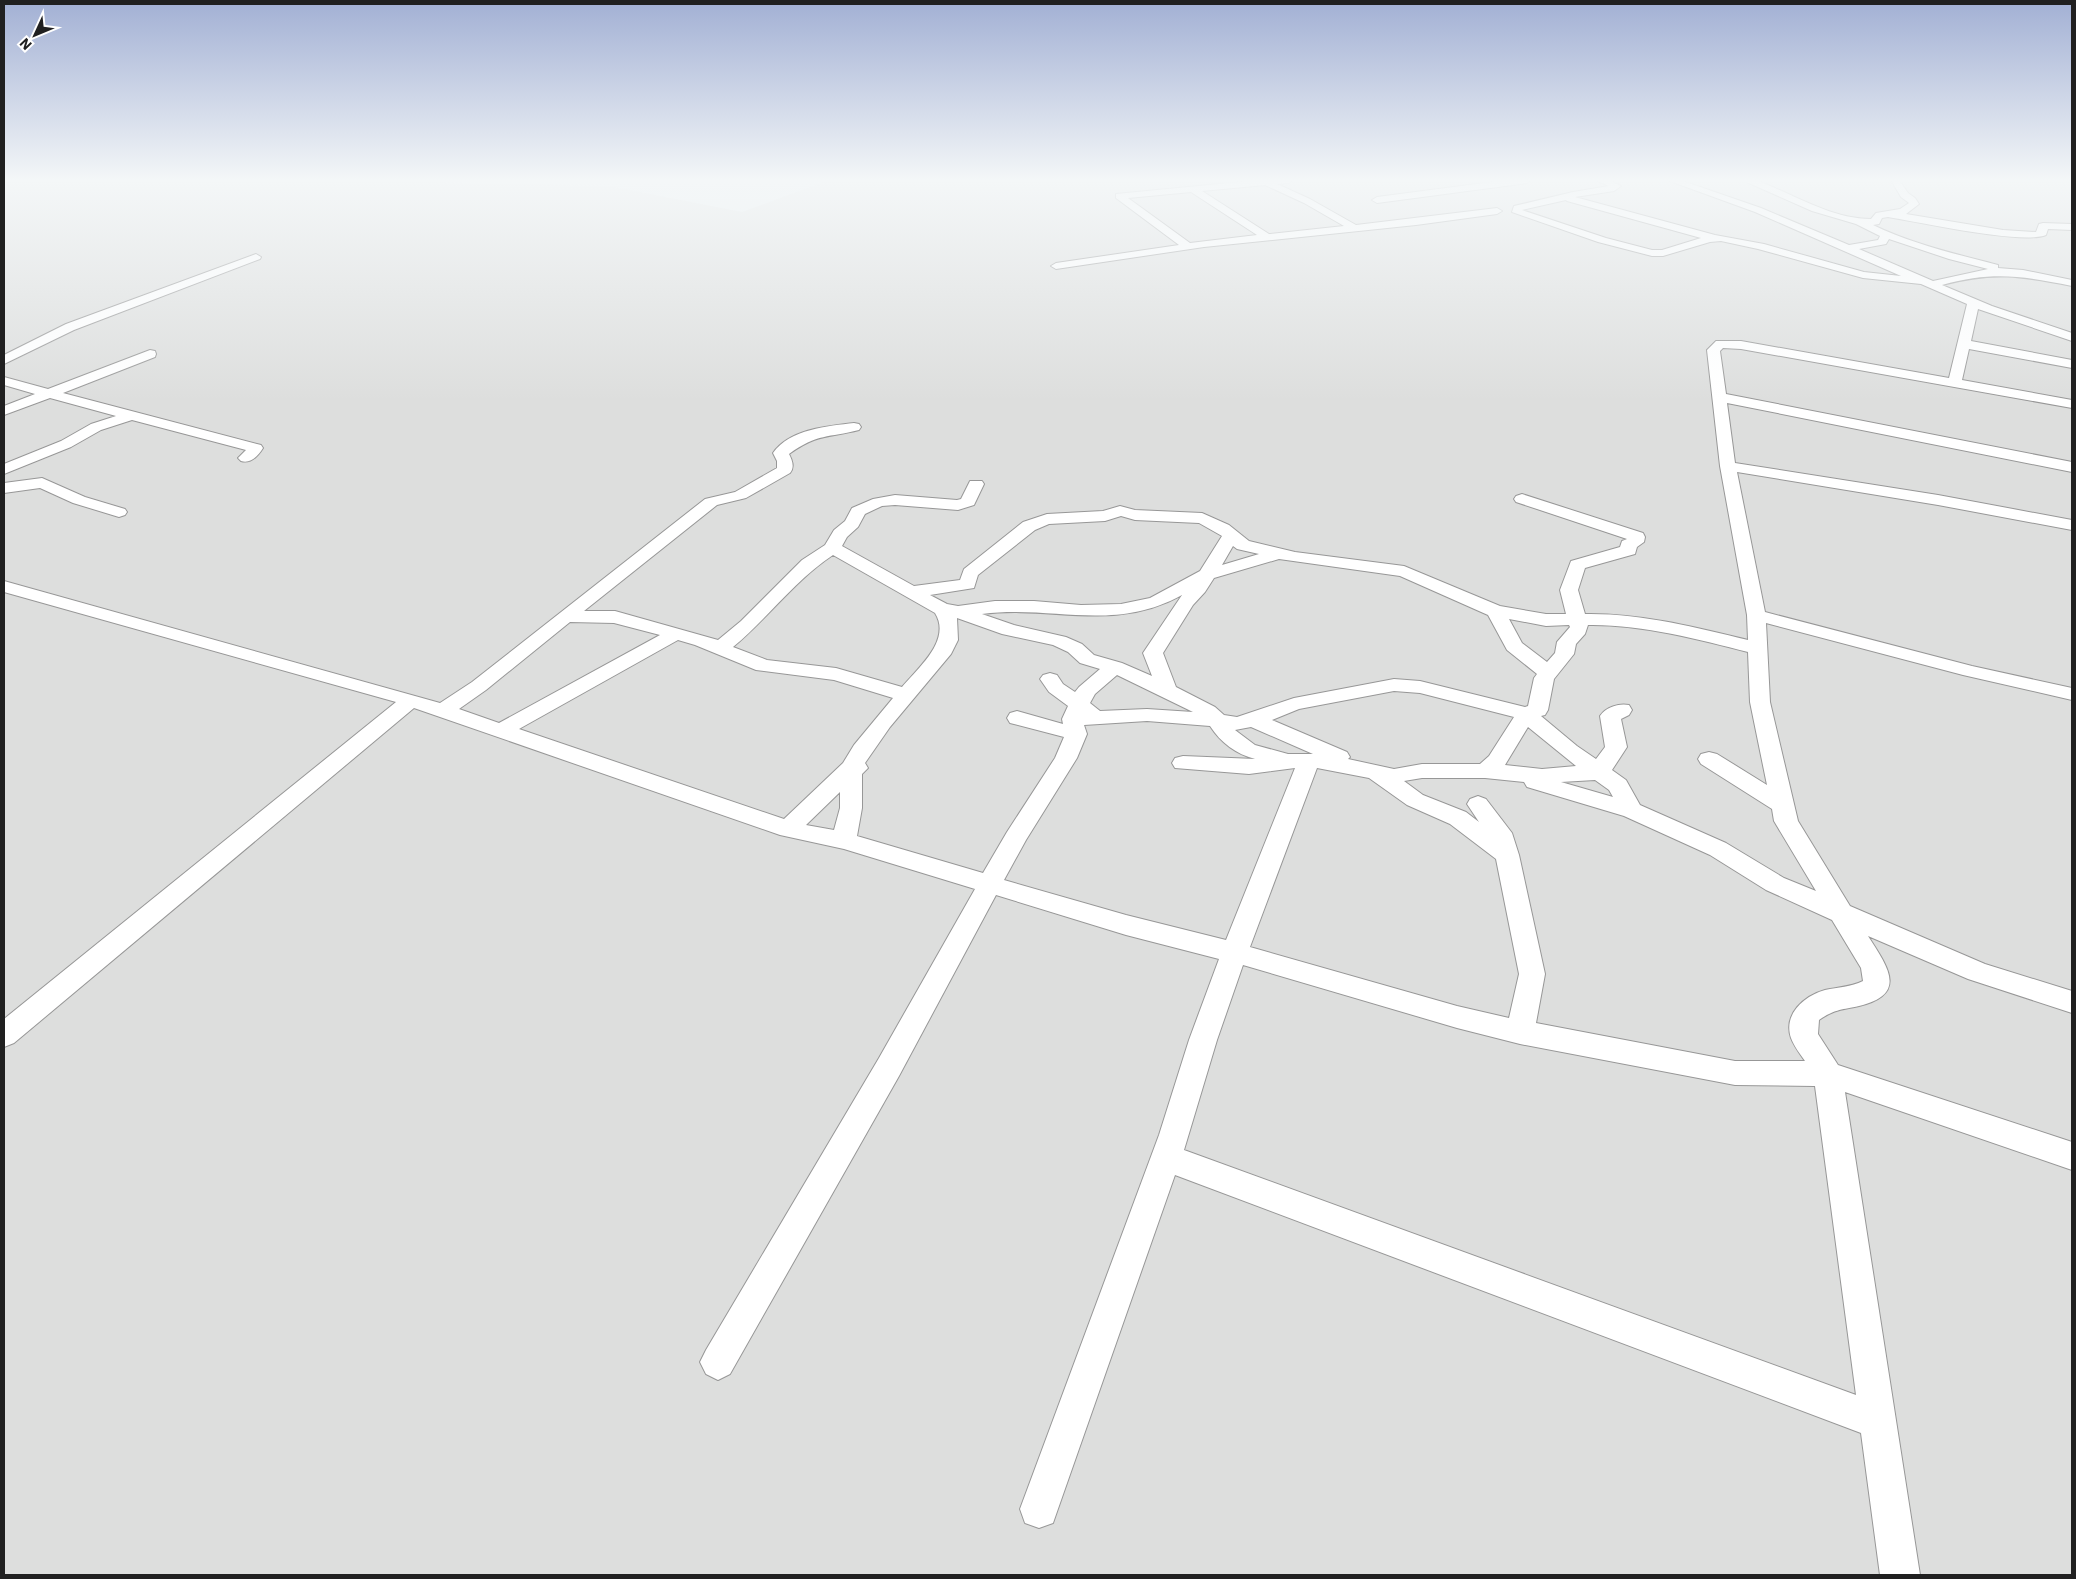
<svg xmlns="http://www.w3.org/2000/svg" width="2076" height="1579" viewBox="0 0 2076 1579" font-family="'IBM Plex Sans',sans-serif">
  <style>
    .residential { fill: #dddedd }
    .lines { fill: none; stroke-linecap: round; stroke-linejoin: round }
    .minor-casing { stroke: #979797; stroke-width: 2 }
    .minor { fill: #fff; fill-rule: evenodd }
  </style>
  <rect width="100%" height="100%" fill="#e7eef0"/>
  <path class="residential" d="M4 180H321L609 186 742 212 829 180H2072V1575H4Z"/>
  <g class="lines">
    <defs>
      <path id="minor" d="M1260 180H1293L1289 183 1277 184 1310 199 1356 225 1497 208 1502 211 1497 214 1416 225 1204 247 1056 269 1051 266 1056 263 1179 245 1116 198V194ZM1265 185 1304 203 1344 226 1269 234 1202 191ZM1191 192 1257 235 1190 243 1128 198Z
        M1507 180H1531L1527 183 1377 203 1372 200 1377 197Z
        M1595 180H1608L1621 186 1614 191 1575 197 1715 235 1764 244 1864 272 1901 276 1755 212 1667 180H1680L1761 208 1849 245 1878 240 1880 236 1856 224 1812 211 1742 180H1755C1792 193 1830 219 1871 219L1876 213 1900 209 1909 203 1901 197 1891 180H1899L1908 193 1915 198 1919 204 1906 214 2003 230 2036 232 2039 224 2043 223 2072 224V230L2048 229 2046 235C2022 245 1919 222 1888 217L1882 218 1879 224 1873 225C1912 244 1956 254 1998 265V268L2023 270 2072 280V286C2022 276 1993 271 1942 285L1992 306 2072 333V341L1978 309 1971 341 2072 360V368L1969 349 1962 380 2072 400V408L1741 349 1723 348 1720 351 1726 394 2072 462V472L1727 403 1735 463 1938 495 2072 520V530L1938 505 1737 472 1765 612 1972 666 2072 688V700L1963 675 1766 623 1770 702 1798 821 1850 906 1985 964 2072 991V1013L1968 979 1868 936C1887 966 1909 994 1859 1006 1841 1010 1835 1009 1819 1020L1818 1034 1838 1065 2072 1142V1170L1845 1092 1920 1575H1880L1861 1433 1175 1175 1053 1523 1039 1528 1025 1523 1020 1509 1159 1135 1189 1040 1219 959 1126 935 996 895 899 1076 730 1374 718 1380 706 1374 700 1362 706 1350 879 1058 975 889 844 849 780 835 414 708 14 1043 4 1047V1019L396 702 4 592V581L440 703 472 682 705 499 735 492 777 468V461L773 453C790 429 828 426 854 423L859 424 861 427 859 430C828 438 818 433 789 454 792 460 795 467 790 473L746 498 717 505 584 611H615L718 640 741 621 802 560 825 545 834 530 845 521 852 508 873 499 895 495 957 500 961 499 970 481H982L984 484 974 505 958 510 895 505 882 506 865 514 858 527 847 537 842 546 914 586 960 580 964 569 1023 522 1047 514 1103 511 1120 506 1135 510 1202 513 1229 525 1249 541 1295 552 1404 566 1500 606 1546 614H1566L1560 590 1571 561 1620 547 1622 541 1627 539 1516 502 1514 499 1516 496 1522 494 1643 533 1645 537 1644 542 1637 547 1635 554 1585 568 1578 590 1585 614C1639 613 1695 627 1748 640L1747 615 1720 466 1707 350 1716 341H1741L1949 378 1967 304 1921 284 1863 278 1758 249 1721 241 1710 242 1663 256H1652L1598 242 1512 212 1514 206 1573 192 1609 186ZM1566 200 1567 201 1701 238 1662 250H1652L1606 238 1522 210ZM1889 239 1949 259 1988 269 1933 281 1859 249 1886 244ZM1121 516 1135 520 1199 523 1222 536 1200 571 1150 598 1121 604 1081 605 1034 601H995L958 606 947 604 930 595 974 588 978 575 1035 530 1049 524 1105 521ZM1233 546 1237 549 1259 554 1222 565ZM833 555 935 613C952 640 918 668 902 687L836 668 767 660 733 647C768 618 795 580 833 555ZM1279 559 1400 576 1488 615 1507 650 1537 674 1534 678 1528 706 1525 707 1420 681 1394 679 1294 698 1237 717 1224 715 1215 707 1176 687 1163 653 1193 605 1205 592 1214 578ZM1182 595 1143 653 1152 676 1122 663 1094 655 1082 644 1066 637 1014 625 982 614C1054 605 1113 633 1182 595ZM957 618 1002 634 1053 645 1068 652 1080 663 1100 669 1079 687 1075 692 1063 684 1057 675 1050 673 1043 675 1040 679 1049 692 1068 706 1062 719 1063 724 1017 711 1010 713 1007 718 1010 723 1064 737 1055 758 1007 832 983 873 857 836 862 808V774L868 768 865 763 890 727 951 654 958 640ZM1509 619 1546 626 1569 625 1570 627 1557 642 1555 653 1547 662 1522 643ZM570 622 614 623 660 635 499 723 459 709 486 690ZM1588 625C1639 624 1698 639 1748 652L1750 702 1767 785 1717 754 1709 752 1701 754 1698 759 1701 764 1772 809 1774 821 1816 891 1784 878 1726 843 1640 805 1626 780 1612 770 1627 747 1621 719 1629 715 1632 710 1629 705C1619 703 1606 707 1600 716L1605 747 1596 759 1577 746 1541 716 1545 715 1548 710 1554 679 1574 654 1576 644 1585 634ZM678 640 695 645 756 670 834 680 893 698 854 745 843 763 784 819 519 729ZM1117 675 1193 712 1147 709 1100 711 1090 703 1095 694ZM1394 691 1420 693 1514 717 1489 756 1480 764H1422L1394 769 1348 759 1350 757 1347 752 1272 720 1299 709ZM1147 721 1210 726C1221 743 1236 754 1255 759L1183 756 1175 758 1172 763 1175 768 1249 774 1295 768 1226 940 1126 915 1004 880 1026 840 1077 758 1087 734 1084 725ZM1251 727 1313 754H1288L1255 745 1235 730ZM1528 727 1576 766 1542 769 1505 765ZM1317 768 1369 778 1407 805 1450 824 1496 859 1519 974 1509 1018 1457 1006 1250 947ZM1422 778H1485L1524 782 1527 787 1624 816 1710 855 1766 890 1832 920 1861 968 1863 981C1851 987 1838 987 1825 990 1804 996 1783 1014 1791 1038 1794 1046 1800 1054 1805 1061H1735L1536 1023 1545 974 1519 855 1512 833 1486 799 1478 796 1470 799 1467 804 1479 822 1466 812 1423 795 1404 781ZM1595 780 1609 790 1613 797 1561 782ZM840 792V808L834 830 806 825ZM1243 965 1457 1028 1520 1044 1735 1085 1815 1086 1856 1395 1184 1150 1217 1040Z
        M256 254 261 257 260 259 74 330 4 364V355L66 324Z
        M150 350 155 351 156 354 155 357 63 393 261 445 263 448C258 456 251 464 241 461L238 458 246 450 132 420 101 430 71 447 4 474V464L61 441 91 424 116 416 50 398 4 415V406L35 394 4 385V377L48 389Z
        M42 478 85 497 125 509 127 512 125 515 119 517 73 503 40 488 4 493V483Z"/>
    </defs>
    <use href="#minor" class="minor-casing"/>
    <use href="#minor" class="minor"/>
  </g>
  <linearGradient id="sky" x2="0" y2="1"><stop stop-color="#a2b0d4"/><stop offset="0.45" stop-color="#f4f7f8"/><stop offset="1" stop-color="#f4f7f8" stop-opacity="0"/></linearGradient>
  <rect width="2076" height="401" fill="url(#sky)"/>
  <rect width="2076" height="1579" fill="none" stroke="#202020" stroke-width="10"/>
  <g transform="translate(35 35) rotate(226)" stroke="#ffffff" stroke-width="4" paint-order="stroke">
  <path d="M0-4L9 19L0 12L-9 19Z" fill="#202020"/>
  <text y="-8" font-size="14" font-weight="bold" text-anchor="middle" fill="#202020">N</text>
  </g>
</svg>
